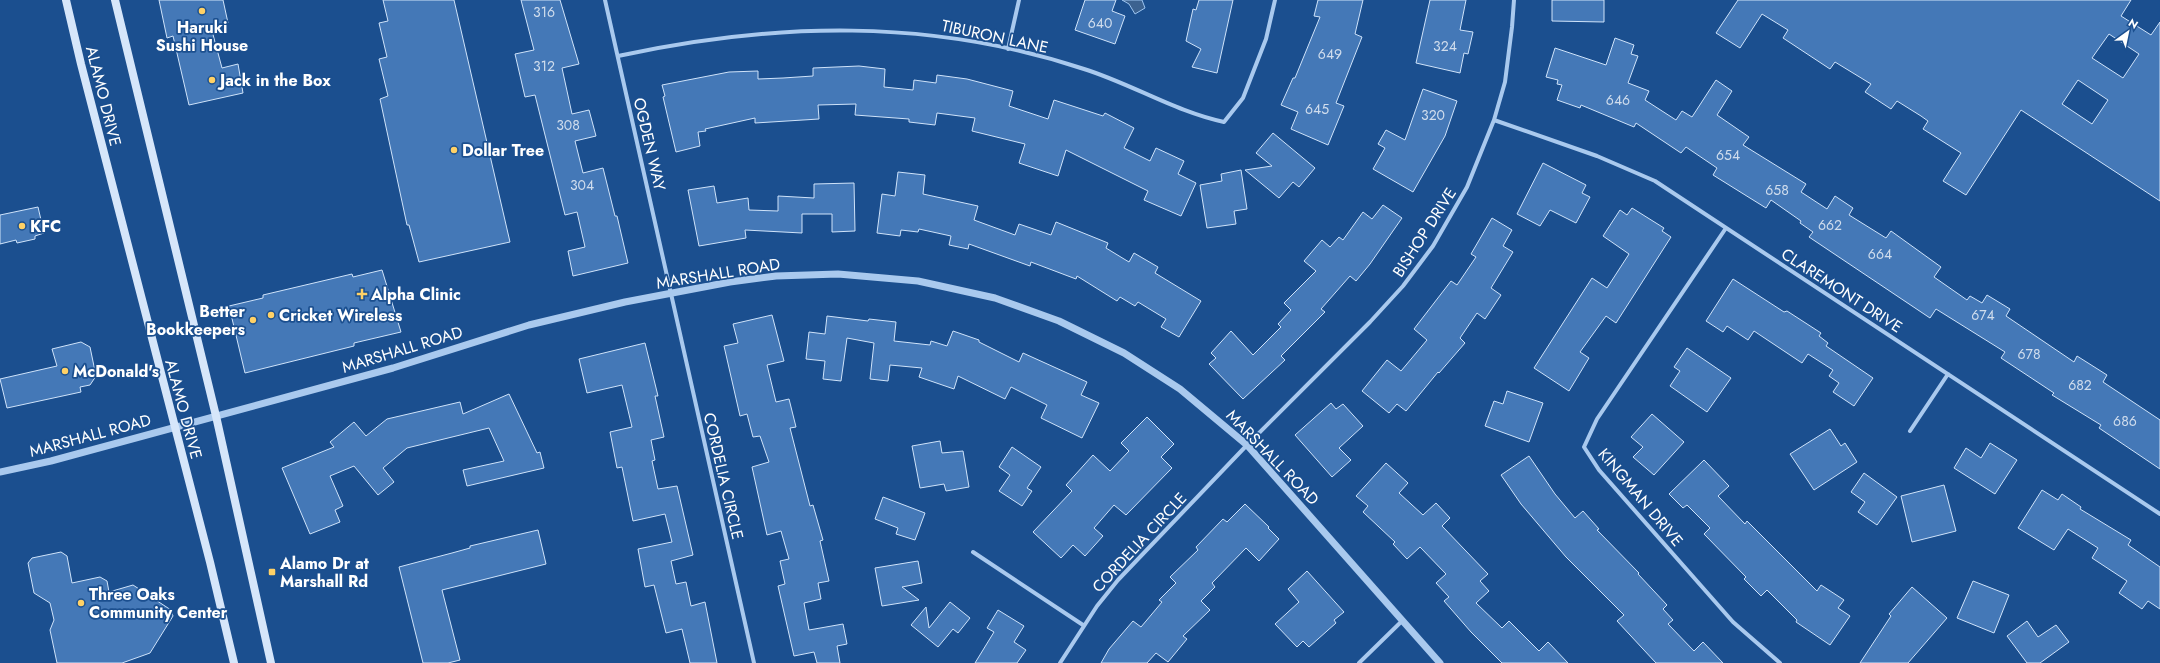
<svg xmlns="http://www.w3.org/2000/svg" width="2160" height="663" viewBox="0 0 2160 663" font-family="Jost,sans-serif">
  <style>
    .water { fill: #3c6290; stroke: #9cc4f0 }
    .building { fill: #4478b7; stroke: #cfe3fa; fill-rule: evenodd }
    .lines { fill: none; stroke-linecap: round; stroke-linejoin: round }
    .minor { stroke: #a9c9ee; stroke-width: 4 }
    .tertiary { stroke: #a9c9ee; stroke-width: 7 }
    .secondary { stroke: #d6e6fa; stroke-width: 8 }
    .poi-dot { fill: #ffd166; stroke: #1b4f8f; stroke-width: 1.5 }
    .labels { text-anchor: middle; stroke-width: 3.5; stroke-linejoin: round; paint-order: stroke }
    .number-label { font-size: 14px; fill: #d0dded }
    .poi-label { font-size: 16px; font-weight: bold; fill: #fff; stroke: #1b4f8f; text-anchor: start }
    .street-label { font-size: 16px; fill: #fff; stroke: #1b4f8f }
  </style>
  <rect width="100%" height="100%" fill="#1b4f8f"/>
  <path class="water" d="M1122 0H1142L1145 8 1135 14 1129 4Z"/>
  <path class="building" d="M159 0H223L228 23 211 27 222 68 238 64 243 93 189 105 173 36 167 38Z
    M383 0H454L510 242 419 262 409 225H407L380 99 388 96 379 59 387 57 379 23 388 21Z
    M521 0H560L579 64 562 68 572 114 589 110 596 136 575 141 583 173 603 168 615 216H617L628 263 573 276 568 251 585 247 577 212 565 215 535 95 525 97 515 54 534 50Z
    M1085 0H1116L1112 11 1125 16 1115 44 1075 30Z
    M1199 0H1233L1217 73 1192 67 1201 49 1186 41 1193 9 1196 10Z
    M1318 0H1363L1355 34 1362 37 1336 103 1344 106 1328 145 1291 129 1298 112 1281 105 1293 78H1295L1320 17 1314 16Z
    M1430 0H1466L1460 30 1473 32 1468 54 1464 53 1460 73 1416 63Z
    M1552 0H1604V22L1552 21Z
    M1738 0H2131L2121 16 2151 35 2160 22V201L2021 110 1966 195 1943 181 1961 153 1923 129 1928 121 1921 116 1897 101 1891 109 1865 92 1871 84 1835 62 1830 69 1783 38 1788 30 1762 14 1740 48 1716 33ZM2109 34 2139 54 2123 78 2092 58ZM2078 80 2108 100 2092 124 2062 104Z
    M1615 38 1634 45 1631 54 1638 56 1628 83 1649 91 1645 100 1676 120 1682 111 1692 117 1716 80 1732 91 1717 115 1749 137 1743 145 1806 184 1801 192 1827 209 1835 196 1853 208 1849 215 1886 238 1891 231 1941 267 1934 277 1967 300 1970 296 1982 303 1987 295 2010 309 2006 316 2074 362 2077 356 2107 375 2103 382 2160 420V469L2099 428 2101 425 2052 395 2054 393 2001 358 2005 352 1936 309 1930 318 1809 237 1813 232 1800 223 1801 221 1771 200 1766 208 1713 175 1717 168 1686 147 1681 153 1636 123 1634 127 1581 105 1580 108 1557 100 1562 85 1557 84 1558 80 1546 77 1555 48 1606 65Z
    M859 66 885 69 884 87 913 90 914 80 936 83 937 75 967 79 1013 91 1009 106 1048 119 1054 100 1103 116 1105 113 1134 128 1124 148 1150 161 1156 148 1184 161 1178 174 1196 183 1181 216 1144 200 1148 191 1066 150 1058 176 1019 163 1025 144 972 131 975 118 937 113 935 125 909 122V119L855 115 856 104 818 105 819 119 755 123V118L705 129 706 131 698 132 700 146 676 152 663 97 665 96 662 85 729 72 758 71V79L783 78 813 76V68Z
    M1423 89 1457 101 1445 136 1413 192 1373 169 1385 148 1378 144 1386 130 1405 140Z
    M1273 133 1315 168 1299 187 1293 182 1279 198 1245 170 1272 166 1256 153Z
    M1543 163 1586 185 1582 193 1590 197 1576 223 1550 210 1540 226 1517 214Z
    M1241 170 1247 209 1234 211 1236 224 1207 228 1200 185 1222 181 1221 174Z
    M898 172 925 175 923 194 978 206 974 220 1015 235 1019 224 1051 235 1056 222 1108 243 1106 248 1129 262 1134 253 1158 267 1155 273 1201 301 1179 337 1161 327 1166 319 1138 302 1135 306 1120 297 1117 301 1077 276 1076 279 1031 262 1030 266 969 244 968 249 949 245 951 236 919 229 918 232 901 230 900 236 877 233 882 194 895 196Z
    M854 183 855 231 832 232V214H802V233L745 230 746 238 699 246 688 190 714 186 717 203 748 198 749 210 778 211V196L814 198V184Z
    M1383 205 1402 218 1370 264 1356 281 1350 276 1321 309 1325 312 1281 356 1285 360 1243 399 1209 364 1216 358 1211 353 1231 331 1253 355 1281 327 1278 324 1291 310 1284 303 1316 271 1304 261 1322 240 1330 247 1339 237 1343 240 1363 212 1372 219Z
    M38 207 44 233 35 236V239L17 243 16 240 0 244V215Z
    M1632 208 1664 228 1662 231 1671 237 1616 323 1606 316 1580 352 1589 358 1569 391 1534 368 1592 278 1607 288 1629 254 1603 236 1620 210 1627 215Z
    M1492 218 1512 230 1503 246 1513 252 1491 288 1501 295 1485 319 1477 313 1460 338 1465 343 1439 373 1438 372 1406 411 1397 404 1389 413 1362 391 1387 360 1401 371 1427 340 1414 329 1451 281 1457 285 1476 257 1471 254Z
    M382 270 401 332 354 343V346L245 373 229 306 263 298V295L352 274 353 277Z
    M1733 279 1784 312 1787 311 1821 333 1819 336 1828 343 1826 346 1873 378 1854 406 1833 392 1839 383 1829 376 1833 370 1808 354 1802 363 1754 331 1748 340 1727 326 1723 332 1706 321Z
    M772 315 784 361 767 365 776 402 789 399 796 427 790 428 810 506 813 505 823 540 820 541 829 581 818 583 821 599 804 603 809 630 843 624 847 644 837 646 840 663H817L814 652 794 656 778 586 785 584 780 561 789 559 781 531 767 535 752 467 769 462 760 436 753 437 747 414 740 416 724 346 738 343 733 324Z
    M827 316 868 321 869 319 896 322 894 341 930 345 931 341 947 346 953 331 979 340V342L1019 362 1023 353 1087 382 1081 395 1099 403 1082 438 1041 418 1047 405 1011 387 1005 399 958 376 954 389 919 377 922 368 890 365 888 381 870 379 874 343 847 338 841 381 823 379 825 361 806 359 809 332 825 334Z
    M81 342 90 347 96 376 90 385 80 387 81 392 7 408 0 379 57 366 52 349Z
    M645 343 658 396H655L664 437 651 440 655 460 652 461 658 489 677 486 693 555 671 561 676 584 686 582 691 606 705 602 717 663H690L682 629 666 633 654 585 645 587 638 549 672 542 665 514 633 521 622 467 617 468 610 432 632 427 622 385 587 393 579 359Z
    M1687 348 1731 378 1707 412 1670 386 1680 371 1674 367Z
    M1507 391 1543 403 1529 442 1485 426 1494 401 1503 404Z
    M509 394 537 453 540 452 544 468 467 486 463 470 504 461 489 428 407 448 383 468 394 482 378 495 354 466 330 476 343 506 335 510 340 522 310 534 282 468 334 447 330 442 354 422 366 436 387 419 460 402 463 414Z
    M1331 403 1336 409 1343 404 1363 426 1339 448 1351 460 1332 477 1295 435Z
    M1652 414 1684 442 1654 475 1633 457 1643 447 1631 437Z
    M1147 417 1174 444 1161 457 1172 468 1126 515 1114 505 1094 528 1103 536 1085 556 1073 545 1061 558 1033 532 1072 491 1066 485 1093 455 1110 471 1129 451 1121 443Z
    M1830 429 1841 446 1845 443 1857 462 1814 490 1790 454Z
    M940 441 942 453 963 451 969 487 946 491 944 484 920 488 912 446Z
    M1990 443 2017 460 1995 494 1954 468 1966 448 1981 458Z
    M1012 447 1041 467 1027 488 1032 491 1022 506 999 491 1010 475 999 467Z
    M1529 456 1555 494 1575 518 1583 511 1599 529 1597 530 1639 573 1638 574 1667 605 1663 609 1673 620 1668 624 1694 651 1703 642 1723 663H1656L1617 621 1624 615 1566 557 1521 504 1501 475Z
    M1704 460 1729 486 1718 496 1745 524 1747 521 1817 591 1821 585 1844 600 1838 608 1850 616 1830 645 1796 622 1797 620 1767 590 1761 596 1744 579 1746 577 1704 534 1710 528 1687 505 1683 508 1669 494Z
    M1386 463 1408 483 1399 493 1423 515 1436 503 1450 518 1442 526 1488 574 1480 581 1489 591 1476 603 1502 628 1509 621 1539 651 1548 642 1568 663H1502L1471 632 1444 601 1449 597 1436 583 1446 574 1420 547 1407 559 1393 544 1395 542 1363 512 1368 506 1356 496Z
    M1864 473 1897 497 1877 525 1858 512 1865 502 1851 492Z
    M1944 485 1956 531 1912 542 1901 496Z
    M2042 490 2058 500 2062 494 2081 507 2080 509 2131 540 2128 545 2160 567V609L2148 601 2142 609 2119 593 2127 581 2092 558 2098 548 2068 529 2054 550 2018 528Z
    M883 497 925 513 915 540 896 534 898 528 875 519Z
    M1245 504 1269 527 1268 528 1279 539 1259 561 1246 548 1212 583 1215 587 1201 601 1210 610 1183 636 1187 639 1168 662 1156 653 1147 663H1101L1109 649 1133 621 1141 627 1162 602 1159 600 1176 583 1170 577 1198 550 1196 547 1223 519 1227 522Z
    M538 530 546 564 442 590 460 660 448 663H423L399 567 452 553 470 548V546Z
    M61 552 67 556 72 583 100 577 107 581 109 592 133 585 171 610 173 616 150 653 122 663H57L50 630 54 620 50 603 34 593 28 563 32 558Z
    M918 561 922 583 902 587 919 600 882 606 875 568Z
    M1307 571 1344 612 1334 620 1336 623 1309 647 1303 641 1297 647 1275 624 1299 602 1288 589Z
    M1973 581 2009 595 1994 633 1957 618Z
    M1912 587 1947 618 1908 663H1860L1891 616 1889 614Z
    M950 602 970 618 958 633 953 629 938 647 911 625 926 607 929 628Z
    M998 610 1024 626 1014 642 1026 650 1017 663H975L994 632 987 628Z
    M2027 621 2038 637 2056 625 2069 642 2040 663H2027L2007 636Z"/>
  <g class="lines">
    <path class="minor" d="M605 0 754 663
      M1008 49 1019 0
      M618 56C774 22 931 18 1084 69 1132 84 1176 112 1224 122L1243 98 1266 39 1275 0
      M1494 120 1597 156 1655 181 2160 514
      M1726 228 1597 419 1584 447 1599 470 1733 622 1780 663
      M1910 431 1948 374
      M973 552 1083 625
      M1060 663 1097 606 1118 580 1247 445 1370 322 1403 286 1433 246 1467 187 1494 120 1505 82 1512 27 1514 0
      M1359 663 1403 620"/>
    <path class="tertiary" d="M0 472 51 461 393 368 529 325 625 302 730 282 776 276 838 274 918 281 995 298 1059 321 1124 353 1180 389 1247 445 1440 663"/>
    <path class="secondary" d="M66 0 81 64 210 562 234 663
      M115 0 216 416 271 663"/>
  </g>
  <g class="poi-dot">
    <circle cx="202" cy="11" r="4"/>
    <circle cx="212" cy="80" r="4"/>
    <circle cx="454" cy="150" r="4"/>
    <circle cx="22" cy="226" r="4"/>
    <path d="M360 288h4v4h4v4h-4v4h-4v-4h-4v-4h4z"/>
    <circle cx="271" cy="315" r="4"/>
    <circle cx="253" cy="320" r="4"/>
    <circle cx="65" cy="371" r="4"/>
    <rect x="268" y="568" width="8" height="8" rx="2"/>
    <circle cx="81" cy="603" r="4"/>
  </g>
  <g class="labels">
    <g class="number-label">
      <text x="544" y="17">316</text>
      <text x="1100" y="28">640</text>
      <text x="1445" y="51">324</text>
      <text x="1330" y="59">649</text>
      <text x="544" y="71">312</text>
      <text x="1618" y="105">646</text>
      <text x="1317" y="114">645</text>
      <text x="1433" y="120">320</text>
      <text x="568" y="130">308</text>
      <text x="1728" y="160">654</text>
      <text x="582" y="190">304</text>
      <text x="1777" y="195">658</text>
      <text x="1830" y="230">662</text>
      <text x="1880" y="259">664</text>
      <text x="1983" y="320">674</text>
      <text x="2029" y="359">678</text>
      <text x="2080" y="390">682</text>
      <text x="2125" y="426">686</text>
    </g>
    <g class="poi-label">
      <text x="202" y="33" text-anchor="middle">Haruki<tspan x="202" dy="18">Sushi House</tspan></text>
      <text x="220" y="86">Jack in the Box</text>
      <text x="462" y="156">Dollar Tree</text>
      <text x="30" y="232">KFC</text>
      <text x="371" y="300">Alpha Clinic</text>
      <text x="245" y="317" text-anchor="end">Better<tspan x="245" dy="18">Bookkeepers</tspan></text>
      <text x="279" y="321">Cricket Wireless</text>
      <text x="73" y="377">McDonald's</text>
      <text x="280" y="569">Alamo Dr at<tspan x="280" dy="18">Marshall Rd</tspan></text>
      <text x="89" y="600">Three Oaks<tspan x="89" dy="18">Community Center</tspan></text>
    </g>
    <g class="street-label">
      <text transform="translate(995 36) rotate(12)" y="6">TIBURON LANE</text>
      <text transform="translate(104 96) rotate(76)" y="6">ALAMO DRIVE</text>
      <text transform="translate(650 144) rotate(77)" y="6">OGDEN WAY</text>
      <text transform="translate(1424 232) rotate(-57)" y="6">BISHOP DRIVE</text>
      <text transform="translate(718 273) rotate(-9)" y="6">MARSHALL ROAD</text>
      <text transform="translate(1842 290) rotate(33)" y="6">CLAREMONT DRIVE</text>
      <text transform="translate(402 349) rotate(-17)" y="6">MARSHALL ROAD</text>
      <text transform="translate(184 409) rotate(75)" y="6">ALAMO DRIVE</text>
      <text transform="translate(90 435) rotate(-15)" y="6">MARSHALL ROAD</text>
      <text transform="translate(1273 457) rotate(46)" y="6">MARSHALL ROAD</text>
      <text transform="translate(724 476) rotate(77)" y="6">CORDELIA CIRCLE</text>
      <text transform="translate(1641 497) rotate(50)" y="6">KINGMAN DRIVE</text>
      <text transform="translate(1139 542) rotate(-47)" y="6">CORDELIA CIRCLE</text>
    </g>
  </g>
  <g transform="translate(2128 32) rotate(33)" stroke="#1b4f8f" stroke-width="3" paint-order="stroke">
  <path d="M0-3L7 15L0 10L-7 15Z" fill="#ffffff"/>
  <text y="-6" font-size="11" font-weight="bold" text-anchor="middle" fill="#ffffff">N</text>
  </g>
</svg>
